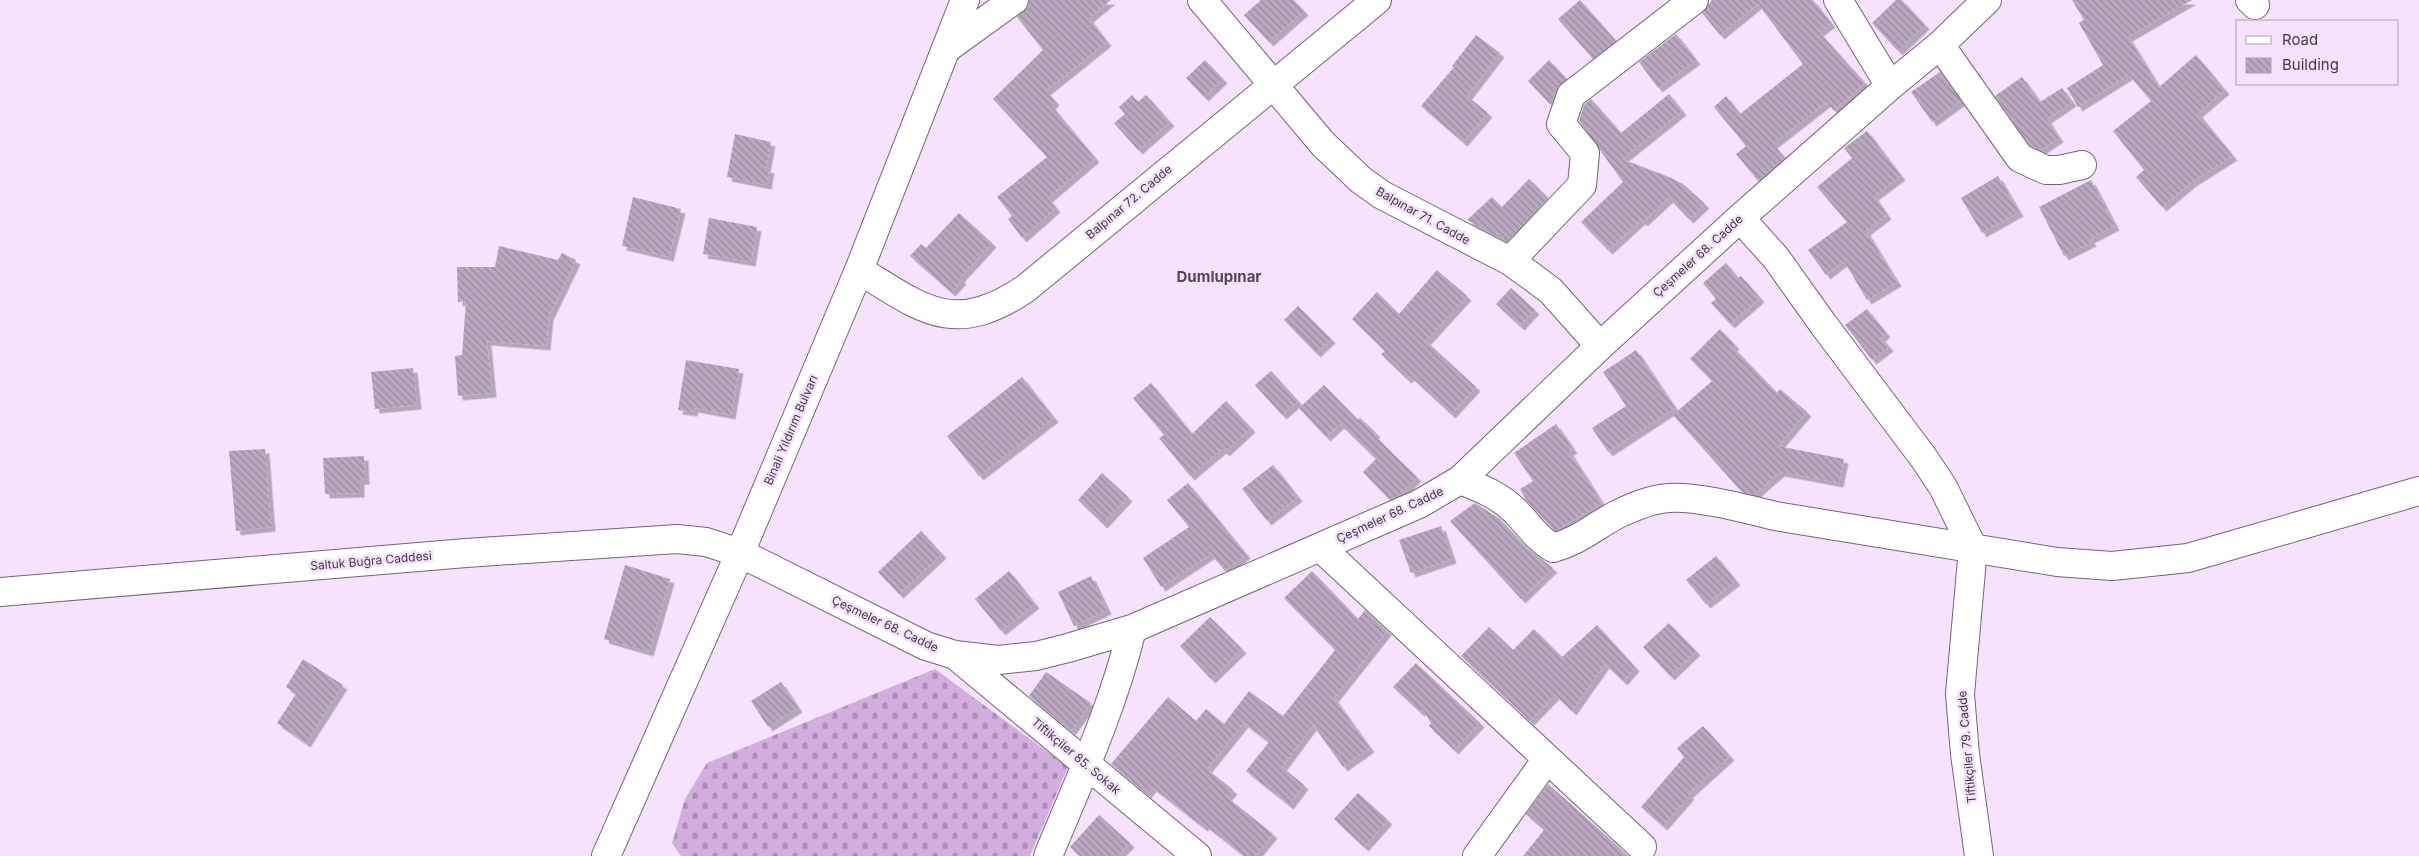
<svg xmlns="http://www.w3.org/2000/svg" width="2419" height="856" viewBox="0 0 2419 856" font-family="Inter,sans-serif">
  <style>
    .cemetery { fill: url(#cemetery-stones) }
    .building { fill: url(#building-back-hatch); filter: url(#shadow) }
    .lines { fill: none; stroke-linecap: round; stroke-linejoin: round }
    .minor-casing { stroke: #75647a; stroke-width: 30 }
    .major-casing { stroke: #75647a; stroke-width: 30 }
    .minor { stroke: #fff; stroke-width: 28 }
    .major { stroke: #fff; stroke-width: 28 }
    .labels { text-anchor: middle; stroke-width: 5; stroke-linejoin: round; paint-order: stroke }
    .street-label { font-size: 12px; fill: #413943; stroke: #f6e2fc }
    .quarter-label { font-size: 15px; font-weight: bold; fill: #55455a; stroke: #f6e2fc }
  </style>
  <defs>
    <pattern id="cemetery-stones" width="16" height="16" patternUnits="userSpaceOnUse" patternTransform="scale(1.25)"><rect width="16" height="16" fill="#d2addd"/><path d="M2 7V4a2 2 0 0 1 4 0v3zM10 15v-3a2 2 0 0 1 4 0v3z" fill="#ac8eb5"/></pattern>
    <pattern id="building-back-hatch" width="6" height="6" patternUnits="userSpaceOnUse" patternTransform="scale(1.25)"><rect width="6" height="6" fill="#baa8c0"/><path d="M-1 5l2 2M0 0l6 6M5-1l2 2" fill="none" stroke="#998a9e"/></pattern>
    <filter id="shadow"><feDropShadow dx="4.5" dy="4.5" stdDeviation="0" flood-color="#0004"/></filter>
  </defs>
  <rect width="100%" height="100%" fill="#f6e2fc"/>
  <path class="cemetery" d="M935 669 1068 767 1030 856H681L672 843 685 799 707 763Z"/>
  <path class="building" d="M1029 0H1111L1089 18 1107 42 1046 91 1055 101 1051 105 1095 158 1048 198 1056 208 1022 238 1008 219 1012 216 997 197 1047 157 993 99 1043 50 1017 17 1028 7Z
    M1261 0H1294L1304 11 1269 42 1244 15Z
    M1580 0 1616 41 1593 59 1558 19Z
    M1712 0H1813L1831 23 1819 32 1865 83 1834 111 1827 102 1773 144 1785 158 1758 181 1736 154 1746 146 1714 107 1726 96 1740 114 1803 64 1758 4 1720 35 1702 13Z
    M1896 0H1902L1925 25 1898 51 1872 23Z
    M2072 0H2192L2128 37 2159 87 2196 55 2225 90 2198 113 2233 156 2192 182 2162 207 2136 177 2144 170 2113 131 2151 101 2129 75 2078 107 2067 88 2103 65 2079 23 2084 20Z
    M1676 34 1696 60 1658 88 1639 62Z
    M1476 35 1500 53 1467 96 1488 113 1463 142 1421 106 1454 67 1452 66Z
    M1205 60 1223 79 1204 97 1186 78Z
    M1549 60 1567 79 1556 89 1551 105 1528 81Z
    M1940 72 1961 101 1932 122 1911 92Z
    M2022 77 2040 102 2062 88 2072 102 2047 119 2059 138 2041 150 2030 146 1995 96Z
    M1669 94 1682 111 1622 159 1669 177 1683 184 1705 204 1689 219 1669 198 1643 222 1641 220 1608 250 1581 222 1623 182 1579 121 1584 105 1591 99 1621 133Z
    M1132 95 1138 102 1146 95 1170 122 1138 150 1114 123 1125 114 1119 107Z
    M1867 131 1901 176 1874 196 1887 215 1866 231 1897 282 1867 300 1844 261 1826 275 1808 250 1847 222 1817 187 1852 158 1844 148Z
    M735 134 771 142 766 168 770 169 767 185 727 177Z
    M1998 176 2019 212 1982 233 1961 198Z
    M1529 179 1548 198 1507 242 1467 220 1492 197 1502 207Z
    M2091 180 2115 226 2090 239 2092 242 2064 256 2039 207Z
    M633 197 681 209 669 257 622 246Z
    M959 213 992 243 960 278 962 280 951 292 910 256 921 244 926 248Z
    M709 218 757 227 751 262 703 254Z
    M499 246 558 260 562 253 576 260 549 316 546 346 487 341 492 393 458 396 455 356 462 355 466 301 458 302 457 267H495Z
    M1726 263 1738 278 1741 276 1760 298 1730 324 1711 303 1716 299 1703 283Z
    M1437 270 1467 296 1426 341 1476 387 1451 414 1410 376 1407 379 1381 354 1385 351 1352 319 1377 292 1399 314Z
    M1511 288 1535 310 1520 326 1496 304Z
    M1298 306 1331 339 1316 353 1284 320Z
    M1867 309 1886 333 1881 337 1889 347 1872 360 1845 325Z
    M1720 329 1735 345 1733 347 1777 393 1780 389 1807 412 1778 446 1844 459 1839 483 1780 472 1754 495 1742 492 1673 415 1712 381 1690 359Z
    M1636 350 1675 408 1608 452 1592 428 1626 406 1603 372Z
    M686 360 739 369 731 415 694 408 693 412 678 410Z
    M413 368 417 405 375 409 371 372Z
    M1271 371 1298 401 1282 415 1255 385Z
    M1022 377 1054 418 979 476 947 436Z
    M1151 383 1192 434 1226 401 1251 428 1225 452 1222 449 1190 476 1159 438 1164 435 1133 398Z
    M1324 385 1358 420 1360 418 1376 433 1374 435 1417 477 1398 496 1390 500 1363 472 1376 459 1340 424 1326 437 1299 408Z
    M1556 424 1573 449 1569 451 1602 503 1555 531 1526 500 1520 489 1533 481 1514 453Z
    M265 449 271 527 236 531 229 451Z
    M364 456 365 480H360V493L325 494 323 458Z
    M1273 465 1298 497 1267 521 1242 489Z
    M1102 473 1128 497 1103 524 1078 500Z
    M1188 483 1246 554 1225 571 1211 554 1161 587 1143 558 1189 527 1167 500Z
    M1475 503 1500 519 1527 548 1553 568 1521 599 1450 521Z
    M1441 526 1452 559 1411 573 1399 540Z
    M921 531 942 554 899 594 878 572Z
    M1716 556 1736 581 1706 604 1686 580Z
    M625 565 670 579 649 652 604 639Z
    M1009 571 1035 604 1001 631 975 599Z
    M1312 571 1358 619 1365 610 1387 631 1334 698 1370 748 1343 767 1313 725 1282 767 1304 785 1289 805 1246 771 1269 742 1244 723 1207 769 1233 790 1227 797 1273 834 1255 856H1244L1205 825 1203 827 1152 787 1147 794 1111 764 1168 697 1196 721 1206 709 1224 724 1249 691 1283 716 1335 650 1284 598Z
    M1091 576 1107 610 1074 626 1058 592Z
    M1210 617 1242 649 1211 679 1180 646Z
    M1669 623 1696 651 1670 676 1643 647Z
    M1597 625 1635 667 1623 681 1605 664 1572 711 1555 695 1530 721 1461 656 1489 627 1513 650 1534 629 1562 657Z
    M303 659 343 685 306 743 277 723 296 694 286 687Z
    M1416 663 1480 723 1454 750 1429 726 1431 723 1423 710 1420 712 1393 687Z
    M1046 672 1091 703 1071 731 1029 696Z
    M781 682 798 708 768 727 751 701Z
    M1703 726 1730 756 1688 794 1690 795 1663 826 1641 807 1684 757 1677 748Z
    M1548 784 1611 840 1628 856H1523L1544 830 1526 814Z
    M1358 793 1388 820 1364 847 1334 819Z
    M1099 815 1130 843 1118 856H1080L1070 847Z"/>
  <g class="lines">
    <defs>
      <path id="minor" d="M1202 0 1323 144 1361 180 1382 195 1510 261 1531 276 1551 291 1600 346
        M1838 0 1890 86
        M2250 0 2255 5
        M1940 45 2020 158 2046 170H2059L2082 165
        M946 49 1014 0
        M1740 218 1776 258 1823 324 1923 457 1943 487 1973 548 1960 694 1965 754 1979 856
        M1510 261 1582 185 1585 153 1561 124 1571 95 1694 0
        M859 270C923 309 953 337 1025 289L1377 0
        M1460 480C1481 488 1501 496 1517 513 1529 525 1537 539 1553 548 1581 540 1593 527 1618 514 1633 507 1651 499 1669 498 1698 496 1746 509 1775 516L2057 562 2112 566 2188 558 2419 491
        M1320 547 1642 847
        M0 592 466 553 677 539 706 542 740 553 926 646 955 655 998 660 1036 656 1068 648 1132 629 1419 504 1460 480 1600 346 1740 218 1890 86 1940 45 1987 0
        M955 655 1197 856
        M1048 856C1079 781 1113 708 1132 629
        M1477 856 1547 759"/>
      <path id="major" d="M606 856 740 553 859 270 965 0"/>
    </defs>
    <use href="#minor" class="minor-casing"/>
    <use href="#major" class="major-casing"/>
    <use href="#minor" class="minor"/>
    <use href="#major" class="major"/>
  </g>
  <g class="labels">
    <g class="street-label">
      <text transform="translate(1129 202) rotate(-40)" y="4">Balpınar 72. Cadde</text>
      <text transform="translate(1423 216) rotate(29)" y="4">Balpınar 71. Cadde</text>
      <text transform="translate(1698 256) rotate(-42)" y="4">Çeşmeler 68. Cadde</text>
      <text transform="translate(791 430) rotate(-67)" y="4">Binali Yıldırım Bulvarı</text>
      <text transform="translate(1390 515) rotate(-25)" y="4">Çeşmeler 68. Cadde</text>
      <text transform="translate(371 561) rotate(-5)" y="4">Saltuk Buğra Caddesi</text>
      <text transform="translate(885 624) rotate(25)" y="4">Çeşmeler 68. Cadde</text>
      <text transform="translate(1967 747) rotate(-95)" y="4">Tiftikçiler 79. Cadde</text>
      <text transform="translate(1076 756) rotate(40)" y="4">Tiftikçiler 85. Sokak</text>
    </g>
    <g class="quarter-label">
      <text x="1219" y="282">Dumlupınar</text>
    </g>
  </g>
  <rect x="2236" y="20" width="162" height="65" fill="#f6e2fc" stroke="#ae9eb2"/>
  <rect x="2246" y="36" width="25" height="8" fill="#ffffff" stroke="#ae9eb2"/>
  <text x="2282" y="45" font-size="15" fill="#413943">Road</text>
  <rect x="2246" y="58" width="25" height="15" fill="url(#building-back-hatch)" stroke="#ae9eb2"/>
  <text x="2282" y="70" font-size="15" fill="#413943">Building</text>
</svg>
